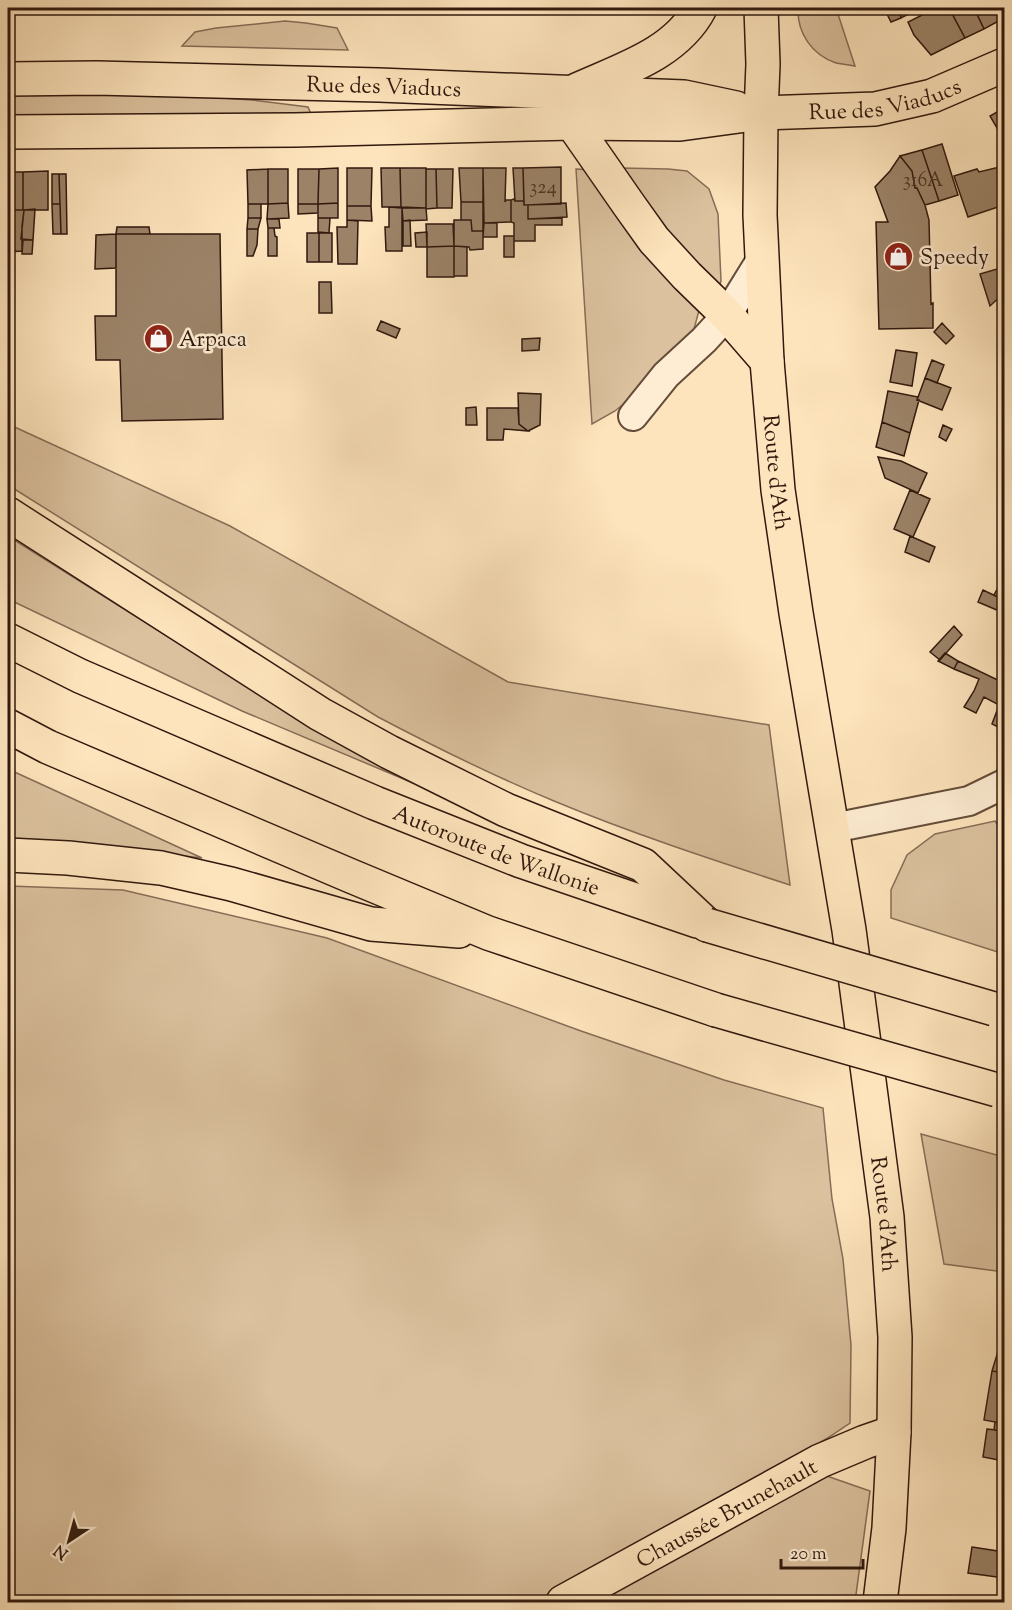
<svg xmlns="http://www.w3.org/2000/svg" width="1012" height="1610" viewBox="0 0 1012 1610" font-family="'Sorts Mill Goudy',serif">
  <style>
    .green { fill: #dbc19e; stroke: #866d56; stroke-width: 1.5 }
    .building { fill: #9c8368; stroke: #31190e; stroke-width: 1.5 }
    .lines { fill: none; stroke-linecap: round; stroke-linejoin: round }
    .minor-casing { stroke: #644c3a; stroke-width: 32 }
    .major-casing { stroke: #31190e; stroke-width: 36 }
    .highway-casing { stroke: #31190e; stroke-width: 36 }
    .minor { stroke: #feedd3; stroke-width: 28 }
    .major { stroke: #fee4bc; stroke-width: 33 }
    .highway { stroke: #fee4bc; stroke-width: 33 }
    .highway-bridge-casing { stroke: #31190e; stroke-width: 36; stroke-linecap: butt }
    .highway-bridge { stroke: #fee4bc; stroke-width: 33 }
    .labels { text-anchor: middle; stroke-width: 5; stroke-linejoin: round; paint-order: stroke }
    .number-label { font-size: 20px; fill: #4c3424 }
    .street-label { font-size: 22px; fill: #31190e; stroke: #feedd3 }
    .poi-label { font-size: 22px; fill: #31190e; stroke: #feedd3; text-anchor: start }
  </style>
  <rect width="100%" height="100%" fill="#fee4bc"/>
  <filter id="stains"><feTurbulence type="fractalNoise" baseFrequency=".00333" numOctaves="4"/><feColorMatrix values="0 0 0 0 .2 0 0 0 0 .09 0 0 0 0 .02 0 0 0 .5 -.17"/></filter>
  <radialGradient id="worn" r=".72"><stop offset=".6" stop-color="#630" stop-opacity="0"/><stop offset="1" stop-color="#630" stop-opacity=".3"/></radialGradient>
  <path class="green" d="M798 8H836L855 66C849 65 842 64 836 63 812 55 797 33 798 8Z
    M285 21 306 23 337 28 348 50 182 46 195 32 216 28Z
    M121 91 251 100 308 107 311 114 8 118V94Z
    M621 168 668 169 687 171 709 189 718 214 721 281 718 292 690 263Z
    M576 169 591 170 700 307 694 329 685 340 637 393 615 411 592 424Z
    M8 424 230 526 508 682 769 725 790 885C710 859 631 833 554 801 494 776 435 747 378 717L8 485Z
    M8 536 253 690 413 783 242 711 8 599Z
    M8 769 202 858 102 847 8 841Z
    M995 821 1004 834V954L891 918V890L907 855 935 834Z
    M8 886 123 890 327 938 581 1031 724 1080 823 1108 832 1199 843 1259 851 1345 850 1423 826 1439 554 1602H8Z
    M921 1134 1004 1157V1272L944 1264Z
    M824 1475 870 1491 855 1602H572Z"/>
  <path class="building" d="M253 8H291V9L254 14Z
    M884 8H899L901 18 891 22Z
    M899 8H911L913 12 901 18Z
    M936 8H949L965 38 931 55 914 35 908 22Z
    M949 8H974L984 29 965 38Z
    M974 8H1004V18L984 29Z
    M1004 108V140L990 116Z
    M942 144 958 195 939 201 922 150Z
    M922 150 939 201 925 205 917 188H915L912 171 900 156Z
    M900 156 912 171 915 188H917L925 205 929 220 931 304 933 303V328L879 329 876 222H888L875 187 890 171Z
    M1004 166V205L968 217 954 176 977 169 979 172Z
    M561 167V204L524 205 523 168Z
    M338 168V203L318 204 319 169Z
    M347 168H372L371 206H347Z
    M381 168H400L401 207H382Z
    M400 168H426V208L401 207Z
    M459 168H483V202H461Z
    M483 168H506L505 202 506 200H511V222L484 223Z
    M513 168H523L524 201H515Z
    M268 169H288V203L268 204Z
    M268 169V204H248L247 170Z
    M298 169H319L318 204H298Z
    M426 169H436L437 208 426 209Z
    M436 169H453L452 208H437Z
    M48 171V210H23V172Z
    M8 172H23V210H8Z
    M52 174H59L60 204H52Z
    M59 174H66L67 234H61Z
    M514 199 515 201H524V205H528V219L562 218V225H535V241H514V223L511 222V200Z
    M461 202H483V231H472L471 220H461Z
    M288 203 289 218 267 219 268 204Z
    M338 203V218H318V204Z
    M566 203 567 217 528 219V205Z
    M52 204H60L61 234H53Z
    M248 204H261V218H248Z
    M298 204H318V213L298 214Z
    M347 206H371L372 221 347 220Z
    M389 207 402 208V251H386L385 227H389Z
    M402 208H426L427 220 403 221Z
    M35 209 33 240 21 239 24 210Z
    M8 210H24L22 226V251L8 252Z
    M248 218H261L258 229H247Z
    M318 218H330L329 233 318 232Z
    M267 219H279L280 228H268Z
    M347 220 358 221 357 264H338L337 227H347Z
    M410 220 411 246H403V221Z
    M454 220H471L472 231H483V249L470 250 469 247 454 246Z
    M484 223H497V237H483Z
    M426 224H453L454 246 427 247Z
    M117 227H149L150 234H116Z
    M268 228H274L275 236 277 237V256H268Z
    M247 229H258L257 245 253 256H247Z
    M427 232V247H416L415 233Z
    M307 233H319V262H307Z
    M319 233H332V262H319Z
    M116 234H220L223 419 122 421 120 360H96L95 316H116Z
    M116 234V268L95 269 96 235Z
    M504 236H514V257H504Z
    M23 240H33L32 254H22Z
    M454 246V277H427V247Z
    M454 246 467 247V276H454Z
    M1004 267V293L990 306 980 274Z
    M319 282H331L332 313H319Z
    M381 321 400 329 396 338 377 330Z
    M942 323 954 336 946 344 934 332Z
    M540 338 539 350 522 351V339Z
    M896 350 917 353 912 386 890 382Z
    M932 360 944 365 937 383 925 378Z
    M925 378 951 388 942 410 917 400Z
    M888 391 918 397 917 400H919L910 433 882 422Z
    M518 393 541 394 540 425 528 431 519 424Z
    M476 407 477 425H466V408Z
    M487 408H518L519 424 528 431 504 429 503 440H487Z
    M882 422 910 433 904 456 876 447Z
    M943 425 952 429 946 441 939 437Z
    M878 457 901 461 927 473 918 493 885 478Z
    M910 490 930 499 913 537 894 529Z
    M910 536 935 547 929 562 905 552Z
    M1001 582 1004 584 1003 587 1004 588V600L994 595Z
    M983 590 1004 600V613L978 602Z
    M954 626 962 635 940 660 930 652Z
    M945 653 958 661 954 669 938 661Z
    M958 661 1004 683V692L999 705 984 697 976 713 964 707 974 691 979 679 954 669Z
    M1004 692V730L992 724Z
    M999 1348 1004 1349V1373L992 1371Z
    M992 1371 1004 1373V1414L1002 1413 1000 1423 984 1420Z
    M1002 1413 1004 1414V1431L994 1430 995 1422 1000 1423Z
    M987 1429 1004 1431V1461L983 1457Z
    M972 1547 1004 1552V1578L968 1573Z"/>
  <g class="lines">
    <defs>
      <path id="minor" d="M633 416 666 375 704 340 727 315 761 260
        M833 828 969 801 1004 784"/>
      <g id="major">
        <path id="s1" d="M761 8 763 64 761 113 760 215 767 361 778 490 796 613 849 930 887 1217 895 1337 894 1432 889 1528 880 1602"/>
        <path id="s2" d="M8 79 97 78 379 85 684 97 736 108"/>
        <path d="M577 90C621 70 676 54 700 8"/>
        <path d="M572 123 629 205 654 240 687 276 727 315 767 361"/>
        <path id="s3" d="M8 132 295 130 572 123 680 124 761 113 875 109 932 96 1004 65"/>
        <path id="s4" d="M563 1602 820 1461 865 1442 894 1432"/>
      </g>
      <g id="highway">
        <path d="M8 514 320 714 389 752 506 810 643 865 707 925"/>
        <path id="s5" d="M8 640 80 676 375 803 521 861 697 921"/>
        <path d="M8 726 48 747 351 876 488 933 716 1010"/>
        <path d="M8 855 68 858 161 868 231 884 371 924 459 931"/>
      </g>
    </defs>
    <use href="#minor" class="minor-casing"/>
    <use href="#major" class="major-casing"/>
    <use href="#highway" class="highway-casing"/>
    <use href="#minor" class="minor"/>
    <use href="#major" class="major"/>
    <use href="#highway" class="highway"/>
    <defs>
      <path id="highway-bridge" d="M707 925 994 1009
        M716 1010 997 1090"/>
    </defs>
    <use href="#highway-bridge" class="highway-bridge-casing"/>
    <use href="#highway-bridge" class="highway-bridge"/>
  </g>
  <defs>
    <symbol id="shop-disc" viewBox="-11 -11 22 22"><circle r="9.5" fill="#8f2418" stroke="#feedd3"/><path d="M-5-2.5h2.3a2.7 3.5 0 0 1 5.4 0H5L5.5 6h-11ZM-1.5-2.5h3a1.5 2.3 0 0 0-3 0Z" fill="#fff"/></symbol>
  </defs>
  <g fill-rule="evenodd">
    <use href="#shop-disc" x="882" y="240" width="33" height="33"/>
    <use href="#shop-disc" x="142" y="322" width="33" height="33"/>
  </g>
  <g class="labels">
    <g class="number-label">
      <text x="923" y="186">316A</text>
      <text x="543" y="193">324</text>
    </g>
    <g class="street-label">
      <text dy="8" stroke="none"><textPath href="#s2" startOffset="376">Rue des Viaducs</textPath></text>
      <text dy="8" stroke="none"><textPath href="#s3" startOffset="879">Rue des Viaducs</textPath></text>
      <text dy="8" stroke="none"><textPath href="#s1" startOffset="465">Route d'Ath</textPath></text>
      <text dy="8" stroke="none"><textPath href="#s5" startOffset="532">Autoroute de Wallonie</textPath></text>
      <text dy="8" stroke="none"><textPath href="#s1" startOffset="1215">Route d'Ath</textPath></text>
      <text dy="8" stroke="none"><textPath href="#s4" startOffset="186">Chaussée Brunehault</textPath></text>
    </g>
    <g class="poi-label">
      <text x="920" y="264">Speedy</text>
      <text x="179" y="346">Arpaca</text>
    </g>
  </g>
  <rect width="1012" height="1610" fill="none" stroke="#fee4bc" stroke-width="30"/>
  <rect x="9" y="9" width="994" height="1592" fill="none" stroke="#31190e" stroke-width="3"/>
  <rect x="15" y="15" width="982" height="1580" fill="none" stroke="#31190e" stroke-width="1.5"/>
  <g transform="translate(69 1541) rotate(216)" stroke="#feedd3" stroke-width="4.5" paint-order="stroke">
  <path d="M0-4.5L10 22L0 15L-10 22Z" fill="#31190e"/>
  <text y="-9" font-size="16" font-weight="bold" text-anchor="middle" fill="#31190e">N</text>
  </g>
  <path d="M781 1559v9h82v-9" fill="none" stroke="#31190e" stroke-width="3"/>
  <text x="790" y="1559" font-size="18" fill="#31190e" stroke="#feedd3" stroke-width="4.5" paint-order="stroke">20 m</text>
  <rect width="100%" height="100%" filter="url(#stains)"/>
  <rect width="100%" height="100%" fill="url(#worn)"/>
</svg>
